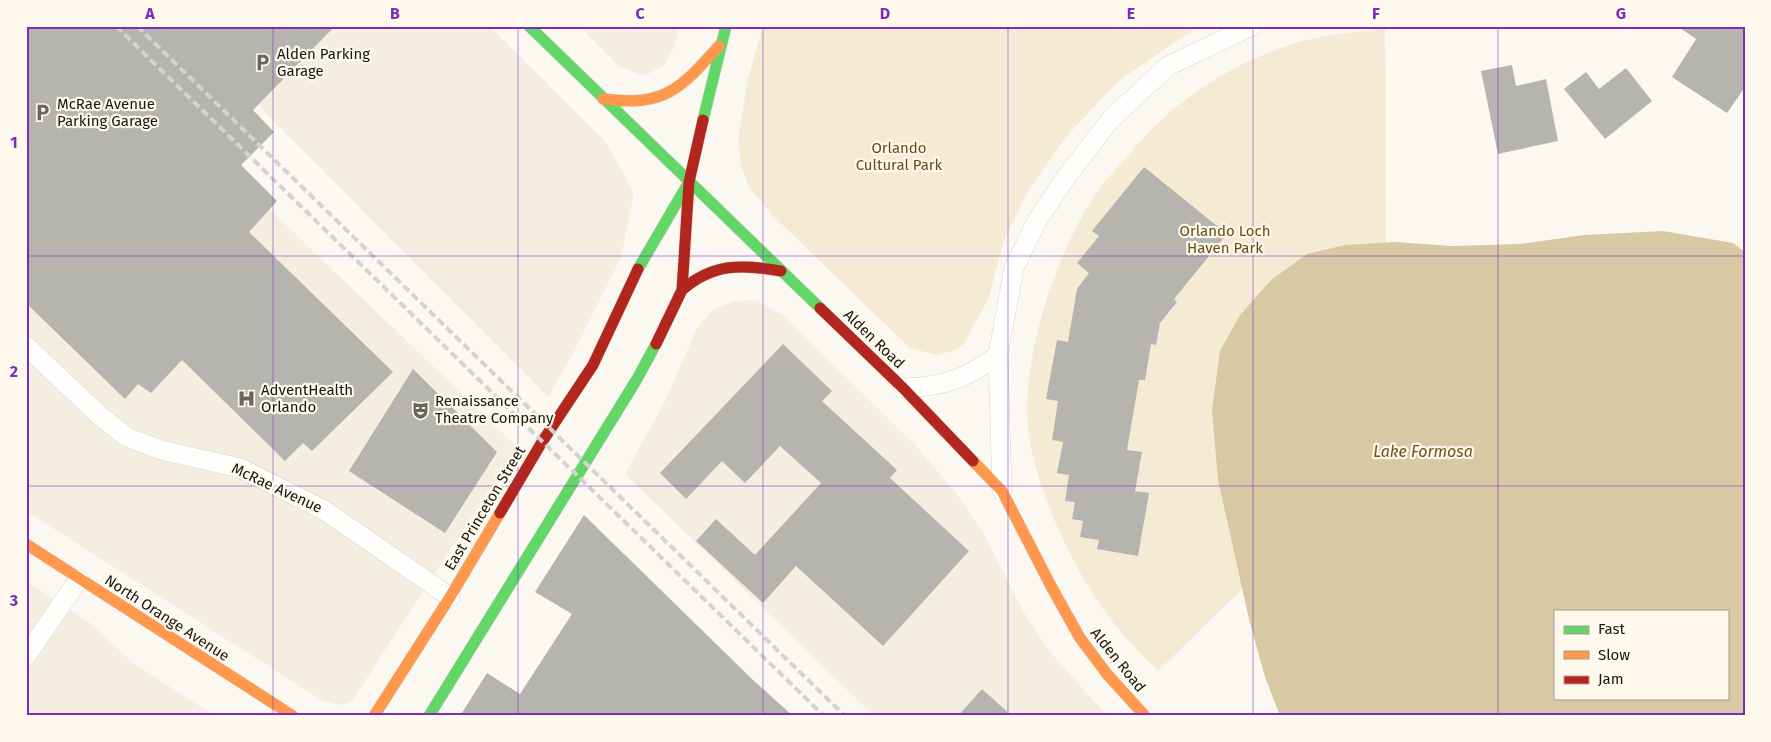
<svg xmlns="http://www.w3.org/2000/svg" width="1771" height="742" viewBox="0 0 1771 742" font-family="'Fira Sans',sans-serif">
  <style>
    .built { fill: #f4eee0 }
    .green { fill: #f5ebd4 }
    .water { fill: #d8c8a3; fill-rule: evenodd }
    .building { fill: #b6b4ae }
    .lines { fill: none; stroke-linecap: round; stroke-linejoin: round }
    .street-casing { stroke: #d7d5d0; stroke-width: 20 }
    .fast-casing { stroke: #d7d5d0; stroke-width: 12 }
    .slow-casing { stroke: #d7d5d0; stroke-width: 12 }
    .jam-casing { stroke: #d7d5d0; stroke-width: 12 }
    .street { stroke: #fefefd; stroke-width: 19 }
    .fast { stroke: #63d668; stroke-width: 11 }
    .slow { stroke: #ff974d; stroke-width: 11 }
    .jam { stroke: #b3261e; stroke-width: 11 }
    .rail { stroke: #d3d3d1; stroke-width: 4; stroke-dasharray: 8 4; stroke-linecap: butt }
    .grid { fill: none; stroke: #7b2cbf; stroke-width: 1; stroke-opacity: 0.55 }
    .labels { text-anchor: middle; stroke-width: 4.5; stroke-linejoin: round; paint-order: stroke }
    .poi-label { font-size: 15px; fill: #171611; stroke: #fff9ed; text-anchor: start }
    .park-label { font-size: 15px; fill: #654f14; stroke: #fff9ed }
    .street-label { font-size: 15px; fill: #171611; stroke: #fff9ed }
    .water-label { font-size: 16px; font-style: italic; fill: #6a531a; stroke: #fff9ed }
    .neatline { fill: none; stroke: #7b2cbf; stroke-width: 2 }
    .grid-label { font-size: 16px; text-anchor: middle; font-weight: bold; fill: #7b2cbf }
  </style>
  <rect width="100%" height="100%" fill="#fbf8f1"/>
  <path class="built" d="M26 26H79L517 447 352 701 339 705 321 700 26 511Z
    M179 26H489L606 142 634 193 621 258 575 350 548 397Z
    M579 26H680L674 47 665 64 645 76 620 67Z
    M756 300 784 316 916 446 960 498 984 534 1023 611 1048 649 1088 695 1109 716H874L625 474 665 401 698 326 714 309 734 301Z
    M26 581 93 625 133 663 215 716H26Z"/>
  <path class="green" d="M763 26H1199L1117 82 1066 137 1028 191 1003 243 989 297 964 344 955 350 937 355 910 348 771 214 748 185 741 166 738 141 748 78Z
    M1375 26H1385L1386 280 1275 557 1158 671C1140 653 1121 634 1106 613 1072 566 1044 505 1031 448 1022 405 1030 357 1042 315 1054 272 1075 223 1101 186 1108 177 1117 169 1124 160 1133 150 1141 140 1150 131 1188 92 1238 62 1289 45 1317 36 1346 33 1374 30Z"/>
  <path class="water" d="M1663 231 1733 243 1745 252V716H1280L1265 677 1249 619 1218 480 1212 410 1220 351 1240 315 1271 280 1307 254 1345 245 1395 242 1452 246 1520 244 1584 235ZM1555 611H1727V698H1555Z"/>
  <path class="building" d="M26 26H335L253 110 274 132 241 165 277 201 249 232 393 372 312 451 303 443 285 461 182 360 151 393 138 384 125 399 26 303Z
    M1677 26H1745V87L1727 113 1672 77 1696 39Z
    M1512 65 1516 86 1546 79 1558 141 1498 154 1481 71Z
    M1626 68 1652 101 1605 139 1564 89 1586 72 1599 89Z
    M1144 167 1227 234 1174 299 1177 302 1160 323 1156 345 1151 344 1145 380H1139L1127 450 1142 452 1135 491 1149 493 1138 556 1097 549 1099 540 1080 537 1083 521 1072 519 1075 502 1065 501 1069 475 1057 473 1063 442 1052 440 1058 401 1046 399 1057 340 1068 342 1077 289 1089 273 1077 263 1099 236 1092 231Z
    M783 344 832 391 822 401 897 470 890 478 969 551 883 646 796 566 763 603 696 541 716 519 755 555 821 483 780 446 745 483 722 461 686 499 660 473Z
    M413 369 497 452 445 533 349 471Z
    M584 515 753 680 793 716H460L487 673 520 694 572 614 535 592Z
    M982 689 1012 716H958Z"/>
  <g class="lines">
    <defs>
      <path id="street" d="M26 346 99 415 127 437 161 450 240 468 324 510 450 597
        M903 388C943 387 966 379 998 355
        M1002 491 998 355 1014 268 1037 221 1067 176 1111 119 1168 66 1252 26
        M26 656 79 579"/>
      <path id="fast" d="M529 26 820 308
        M703 120 726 26
        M638 269 686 187
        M429 716 637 379 656 344"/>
      <path id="slow" d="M603 99C665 107 680 89 719 46
        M973 461 1002 491 1052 588 1080 638 1107 674 1145 716
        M26 544 293 716
        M374 716 450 597 500 513"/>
      <path id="jam" d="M682 290C713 263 742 264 781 271
        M820 308 903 388 973 461
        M656 344 682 290 689 182 703 120
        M500 513 542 442 593 365 638 269"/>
    </defs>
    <use href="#street" class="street-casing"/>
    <use href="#fast" class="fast-casing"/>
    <use href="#slow" class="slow-casing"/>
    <use href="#jam" class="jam-casing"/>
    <use href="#street" class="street"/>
    <use href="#fast" class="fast"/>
    <use href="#slow" class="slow"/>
    <use href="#jam" class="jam"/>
    <path class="rail" d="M116 26 824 716
      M137 26 845 716"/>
  </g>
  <path class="grid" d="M273 26V716M518 26V716M763 26V716M1008 26V716M1253 26V716M1498 26V716M26 256H1745M26 486H1745"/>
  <defs>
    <symbol id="parking-bare" viewBox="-9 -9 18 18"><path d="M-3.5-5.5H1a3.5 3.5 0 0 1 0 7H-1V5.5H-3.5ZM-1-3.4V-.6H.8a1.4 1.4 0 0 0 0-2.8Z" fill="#67655f" stroke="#fff9ed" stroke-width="2.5" paint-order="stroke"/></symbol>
    <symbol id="hospital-bare" viewBox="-9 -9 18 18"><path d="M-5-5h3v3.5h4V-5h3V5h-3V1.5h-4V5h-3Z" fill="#67655f" stroke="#fff9ed" stroke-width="2.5" paint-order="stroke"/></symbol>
    <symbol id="theatre-bare" viewBox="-9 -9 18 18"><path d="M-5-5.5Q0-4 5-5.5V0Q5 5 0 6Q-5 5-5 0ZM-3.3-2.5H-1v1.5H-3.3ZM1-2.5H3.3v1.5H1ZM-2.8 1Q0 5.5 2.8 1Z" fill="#67655f" stroke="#fff9ed" stroke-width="2.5" paint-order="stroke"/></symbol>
  </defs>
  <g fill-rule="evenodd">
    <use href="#parking-bare" x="250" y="50" width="25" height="25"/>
    <use href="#parking-bare" x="30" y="100" width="25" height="25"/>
    <use href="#hospital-bare" x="234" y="386" width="25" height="25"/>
    <use href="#theatre-bare" x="408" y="398" width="25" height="25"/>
  </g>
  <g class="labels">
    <g class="poi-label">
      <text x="277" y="59">Alden Parking<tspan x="277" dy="17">Garage</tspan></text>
      <text x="57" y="109">McRae Avenue<tspan x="57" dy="17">Parking Garage</tspan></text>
      <text x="261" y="395">AdventHealth<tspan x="261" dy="17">Orlando</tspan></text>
      <text x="435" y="406">Renaissance<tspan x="435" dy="17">Theatre Company</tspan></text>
    </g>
    <g class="park-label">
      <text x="899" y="153">Orlando<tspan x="899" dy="17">Cultural Park</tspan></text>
      <text x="1225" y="236">Orlando Loch<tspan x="1225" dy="17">Haven Park</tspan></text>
    </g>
    <g class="street-label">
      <text transform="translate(874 339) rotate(44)" y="5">Alden Road</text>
      <text transform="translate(277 488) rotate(25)" y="5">McRae Avenue</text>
      <text transform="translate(485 508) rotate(-59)" y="5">East Princeton Street</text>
      <text transform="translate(167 618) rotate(33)" y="5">North Orange Avenue</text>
      <text transform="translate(1118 660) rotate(51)" y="5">Alden Road</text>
    </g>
    <g class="water-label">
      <text x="1423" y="457">Lake Formosa</text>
    </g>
  </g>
  <rect width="1771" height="742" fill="none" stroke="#fff9ed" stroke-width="55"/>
  <rect x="1554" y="610" width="175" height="90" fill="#fff9ed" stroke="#a29e95"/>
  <rect x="1564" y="626" width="25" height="8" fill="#63d668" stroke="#a29e95"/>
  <text x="1598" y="634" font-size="15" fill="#171611">Fast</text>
  <rect x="1564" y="651" width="25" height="8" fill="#ff974d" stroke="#a29e95"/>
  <text x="1598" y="660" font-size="15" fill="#171611">Slow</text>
  <rect x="1564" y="676" width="25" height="8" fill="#b3261e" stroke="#a29e95"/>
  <text x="1598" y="684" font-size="15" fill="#171611">Jam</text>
  <rect x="28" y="28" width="1716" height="686" class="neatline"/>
  <g class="grid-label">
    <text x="150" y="19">A</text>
    <text x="395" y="19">B</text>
    <text x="640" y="19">C</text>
    <text x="885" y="19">D</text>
    <text x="1131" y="19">E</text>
    <text x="1376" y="19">F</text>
    <text x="1621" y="19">G</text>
    <text x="14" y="148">1</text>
    <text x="14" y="377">2</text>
    <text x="14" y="606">3</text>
  </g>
</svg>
